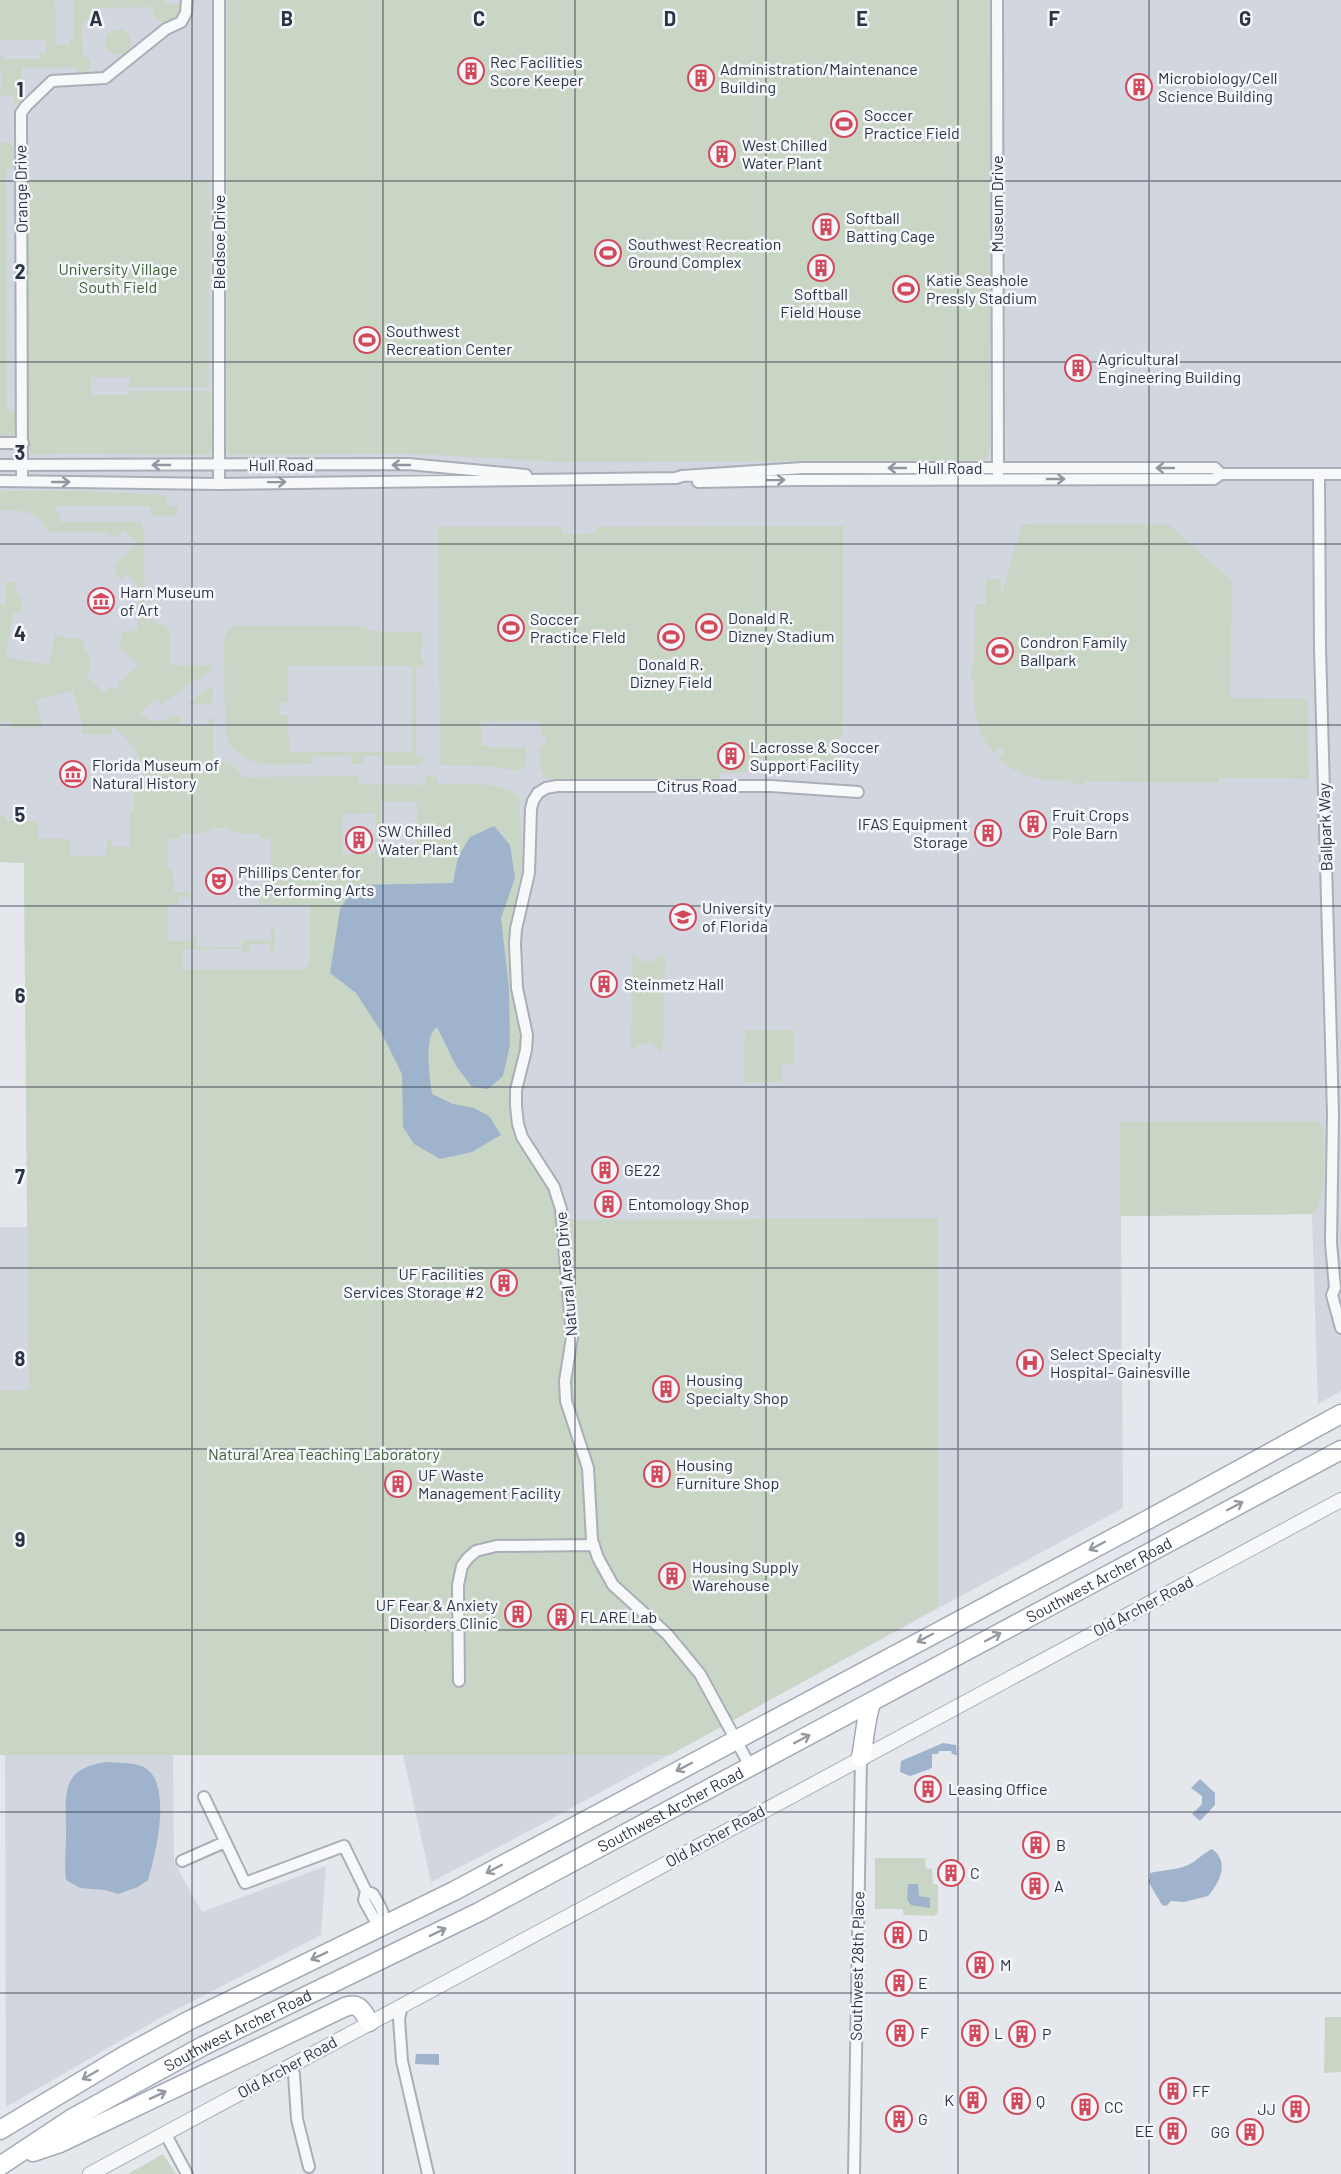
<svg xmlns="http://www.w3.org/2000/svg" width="1341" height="2174" viewBox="0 0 1341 2174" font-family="Barlow,sans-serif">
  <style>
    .built { fill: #d2d6de }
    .green { fill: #c9d6c5; fill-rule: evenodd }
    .water { fill: #9fb4cc }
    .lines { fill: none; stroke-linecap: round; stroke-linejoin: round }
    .minor-casing { stroke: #a9aeb7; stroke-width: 14 }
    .tertiary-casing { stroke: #a9aeb7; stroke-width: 16 }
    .primary-casing { stroke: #a3abb8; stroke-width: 21 }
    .minor { stroke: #f7f8fa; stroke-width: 10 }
    .tertiary { stroke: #f7f8fa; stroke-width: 14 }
    .primary { stroke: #fff; stroke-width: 18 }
    .oneway { stroke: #9196a0 }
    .oneway2 { stroke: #959aa2 }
    .grid { fill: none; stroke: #2b3445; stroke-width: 1.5; stroke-opacity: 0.55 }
    .labels { text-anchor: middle; stroke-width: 5; stroke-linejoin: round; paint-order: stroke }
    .poi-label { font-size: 16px; fill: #2b3445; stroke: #f4f6f9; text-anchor: start }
    .street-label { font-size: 16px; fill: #2b3445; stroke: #f4f6f9 }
    .park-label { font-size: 16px; fill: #3f6138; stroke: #f4f6f9 }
    .grid-label { font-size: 20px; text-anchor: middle; font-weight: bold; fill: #2b3445; stroke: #f4f6f9; stroke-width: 5; stroke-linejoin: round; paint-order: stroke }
  </style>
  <rect width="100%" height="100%" fill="#e4e7ec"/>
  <path class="built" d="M0 0H1341V1391L1318 1404 1312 1214 1121 1216 1123 1508 531 1830 431 1882 403 1755H173L174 1862 202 1912 326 1866 321 1935 160 2018 6 2107 5 1755H0V1227H27L24 863 0 862Z"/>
  <path class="green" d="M0 0H55L56 45H69L70 39H74V0H164L165 3 179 4 181 10 171 21 165 23 155 19 152 7 97 8C96 17 91 20 82 22L83 56 91 60 89 70 80 74 75 67 22 68V101L15 104 12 96H0L3 71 0 70V54H2L3 59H40V52H46V40H0Z
    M227 0H990V449L985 460 562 462 401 453 230 455 226 449Z
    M105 42a13 13 0 1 1 26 0a13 13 0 1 1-26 0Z
    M0 143H10L14 147V166L11 169 6 170 7 410 13 411C18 416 18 428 14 434L7 437 0 435Z
    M28 180H209V387H129V377H91V395H129V391H211L212 448 209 455 61 453 32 455 28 446Z
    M0 491H78L167 495 435 494 167 495V506H177V515L151 516 150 506H55L59 514 60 522H140L144 529 145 612C151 625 161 622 170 630V665H213L210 671 161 704 155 699 140 713C156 729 163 716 181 716V725L208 726 209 718 213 717V761C227 760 235 764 242 777L358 776 359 784 425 785 426 776 436 777 438 784C460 785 505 780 519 797L523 862 508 945 511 978 521 1036 520 1052 511 1089 513 1126 522 1148 550 1192 558 1220 938 1218V1607L670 1755H0V1391L29 1390 24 863 0 862V814L1 816H5L6 821H38V839H70V856H106L107 839H112V847H130V811H134L133 782 147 781C143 760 131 738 112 727V735L81 734 82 725 73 691 36 700 42 727 12 728V722H0V604H6V582H16V592C24 598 22 605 20 613L14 612 5 657 49 665 55 635 83 640 84 648 92 661 89 664 92 667 86 675 105 693 111 687 115 690 119 686 118 684 138 665 119 646 122 633 137 630 138 587 127 574 121 580 115 574 116 564 137 543 124 530 114 538 108 533 47 531C38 510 20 510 0 510ZM381 802H417L416 854 384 855V853H381ZM376 813 375 854H343L342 814ZM211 828H227L228 830 244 833V834H259V839H271V867H264L265 892H247V895L259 897V905H310V963L305 970 182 969 183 950 241 949 242 953 249 951 250 944H270V951H275V930L273 928H271V940L242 941V947H197L196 935H192V941H168V905H179V897H191L190 892H174L173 869H168V839H179V834H194L211 830Z
    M1022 524 1169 525 1232 581 1230 698 1307 699 1309 779 1219 778 1218 783 1085 781V784H1071L1070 781C1044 780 1018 778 999 758L1005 752 1000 747 994 753C975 732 973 709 974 681H971V666H974L975 604H986V579H1001V597Z
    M845 526 843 530V734L838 739 840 770 721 773 720 768V780H552C537 776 540 762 540 748L545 743V736L541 734 540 721 481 722V745L488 746 489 747 526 748V765L519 771 488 766 440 765 438 527H561L563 534 596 533V527Z
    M233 626H364L370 631 421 632 423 642 420 656 424 663 422 667H416V755L424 756 422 763 418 765H383L382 756H364L363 764H351V756L313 757V764C277 764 233 773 225 727L224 638 228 630ZM288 666H412V752H289L288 715H280V703H288Z
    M209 687 213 688 212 704H187Z
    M632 955H636L642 961H654L660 956H665L663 1051H660L652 1043H641L631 1050Z
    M745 1030H794V1064H782V1082H744Z
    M1316 1121 1323 1126C1323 1154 1330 1191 1313 1214L1120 1216V1122Z
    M875 1858H925L926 1868 932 1869 933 1884 938 1885V1912L934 1916 904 1915 902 1909H875Z
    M1325 2017H1341V2072L1324 2073Z
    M163 2154 176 2174H128Z"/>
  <path class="water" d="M494 826 510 845 515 878 501 918 509 988 510 1045 503 1076 488 1089 472 1087 456 1066 437 1027C423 1036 430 1079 432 1094L453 1104 474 1108 489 1116 501 1135 472 1152 440 1159 414 1144 403 1127 402 1074 380 1030 356 993 330 973 340 909 355 885 453 883 458 857 470 837Z
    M943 1743 956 1745 957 1755 952 1754 951 1751H939L938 1754H932V1767L930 1769 910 1776 900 1772 901 1761Z
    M106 1762C118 1763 133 1762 144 1767 173 1783 156 1854 148 1880L138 1887 118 1894 105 1890 80 1888 66 1880C64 1865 66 1852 66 1837 67 1800 56 1769 106 1762Z
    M1200 1779 1215 1793V1805L1200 1821 1192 1814 1202 1804V1796L1191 1788Z
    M1212 1849C1230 1862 1220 1882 1208 1896L1184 1902 1171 1901 1166 1906 1162 1905 1148 1881 1150 1878V1873C1162 1870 1177 1870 1188 1865 1197 1861 1203 1853 1212 1849Z
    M908 1884H918L919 1896 930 1898V1908L911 1905 907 1899Z
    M416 2054H439V2065L415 2064Z"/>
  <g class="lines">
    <defs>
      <path id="minor" d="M997 0 998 473
        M0 443H23
        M0 465 408 464 526 475
        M1319 474 1320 648 1333 1114 1331 1243 1335 1288 1332 1295 1341 1328
        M0 481 219 484 676 478 682 476 802 468H1215L1221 474
        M22 481 21 113 26 106 52 81 105 78 166 29 181 22 186 13 187 0
        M698 482 796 480 1214 479 1221 474H1341
        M219 484V0
        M459 1681 458 1585 462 1566 468 1558 476 1551 496 1546 594 1545
        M750 1766 700 1674 667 1634 613 1585 598 1558 592 1540 588 1468 566 1401 565 1381 572 1337 561 1209 554 1187 522 1137 518 1124 516 1106V1090L526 1050 527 1035 517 988 515 944 516 929 529 873 531 809 533 801 538 793 546 788 557 786H771L858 792
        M204 1797 245 1883 344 1846 366 1891
        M182 1861 225 1842
        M366 1891 373 1894C379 1905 386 1913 383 1926L376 1922 364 1900Z
        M402 2005 399 2019 402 2061 428 2174
        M290 2065 294 2074 297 2119 309 2167
        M165 2133 187 2174
        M854 2174 861 1757"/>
      <path id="tertiary" d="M90 2174 1341 1500"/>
      <g id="primary">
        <path d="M861 1757C865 1739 865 1721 871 1703"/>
        <path d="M0 2130 127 2054 190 2020 454 1891 1149 1519 1341 1414"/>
        <path d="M33 2152 60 2143 345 2007C359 2002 363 2011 369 2022"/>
        <path id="s1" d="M0 2166 71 2119 203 2046 479 1912 1341 1450"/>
      </g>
    </defs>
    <use href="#minor" class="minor-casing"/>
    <use href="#tertiary" class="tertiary-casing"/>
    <use href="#primary" class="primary-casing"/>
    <use href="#minor" class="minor"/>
    <use href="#tertiary" class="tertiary"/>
    <use href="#primary" class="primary"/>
  </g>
  <defs><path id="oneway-shaft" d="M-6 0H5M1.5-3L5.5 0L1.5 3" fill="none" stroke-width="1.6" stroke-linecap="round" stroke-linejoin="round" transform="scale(1.5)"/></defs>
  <g class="oneway">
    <use href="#oneway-shaft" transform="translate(161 465) rotate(-180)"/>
    <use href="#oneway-shaft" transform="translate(401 465) rotate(-180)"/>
    <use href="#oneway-shaft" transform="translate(897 468) rotate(-180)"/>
    <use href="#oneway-shaft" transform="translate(1165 468) rotate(180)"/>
    <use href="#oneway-shaft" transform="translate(1056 479)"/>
    <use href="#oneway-shaft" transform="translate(776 480) rotate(-1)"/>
    <use href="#oneway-shaft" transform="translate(61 482)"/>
    <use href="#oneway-shaft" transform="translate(277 482) rotate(-1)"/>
  </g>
  <g class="oneway2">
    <use href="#oneway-shaft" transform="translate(1235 1506) rotate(-28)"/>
    <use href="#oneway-shaft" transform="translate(1097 1546) rotate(152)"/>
    <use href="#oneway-shaft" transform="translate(993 1637) rotate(-28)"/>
    <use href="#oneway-shaft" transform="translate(925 1638) rotate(152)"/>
    <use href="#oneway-shaft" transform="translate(802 1739) rotate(-28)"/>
    <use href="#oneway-shaft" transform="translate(684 1767) rotate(152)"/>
    <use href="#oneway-shaft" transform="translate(494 1869) rotate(152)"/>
    <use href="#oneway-shaft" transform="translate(438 1932) rotate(-26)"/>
    <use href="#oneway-shaft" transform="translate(319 1956) rotate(155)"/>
    <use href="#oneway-shaft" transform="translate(90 2075) rotate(150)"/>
    <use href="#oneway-shaft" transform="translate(158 2095) rotate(-25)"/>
  </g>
  <path class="grid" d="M192 0V2174M383 0V2174M575 0V2174M766 0V2174M958 0V2174M1149 0V2174M0 181H1341M0 362H1341M0 544H1341M0 725H1341M0 906H1341M0 1087H1341M0 1268H1341M0 1449H1341M0 1630H1341M0 1812H1341M0 1993H1341"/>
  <defs>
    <symbol id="building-ring" viewBox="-11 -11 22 22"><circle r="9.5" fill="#f4f6f9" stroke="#d1495b" stroke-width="1.5"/><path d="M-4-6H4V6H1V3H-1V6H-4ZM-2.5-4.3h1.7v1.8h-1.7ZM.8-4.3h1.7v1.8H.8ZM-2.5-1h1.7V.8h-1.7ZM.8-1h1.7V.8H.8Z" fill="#d1495b"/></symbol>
    <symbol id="stadium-ring" viewBox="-11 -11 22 22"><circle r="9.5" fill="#f4f6f9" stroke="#d1495b" stroke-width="1.5"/><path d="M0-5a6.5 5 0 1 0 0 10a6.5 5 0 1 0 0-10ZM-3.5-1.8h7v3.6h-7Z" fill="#d1495b"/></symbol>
    <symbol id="museum-ring" viewBox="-11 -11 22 22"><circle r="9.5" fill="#f4f6f9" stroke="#d1495b" stroke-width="1.5"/><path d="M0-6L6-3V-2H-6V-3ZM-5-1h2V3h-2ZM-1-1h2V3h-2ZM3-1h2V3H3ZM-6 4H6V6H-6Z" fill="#d1495b"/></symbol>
    <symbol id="theatre-ring" viewBox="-11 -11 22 22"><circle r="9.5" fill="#f4f6f9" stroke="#d1495b" stroke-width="1.5"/><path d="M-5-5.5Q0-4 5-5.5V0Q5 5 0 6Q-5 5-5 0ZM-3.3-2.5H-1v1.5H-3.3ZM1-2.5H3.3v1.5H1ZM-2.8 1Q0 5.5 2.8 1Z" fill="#d1495b"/></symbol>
    <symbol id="university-ring" viewBox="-11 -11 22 22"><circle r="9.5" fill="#f4f6f9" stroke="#d1495b" stroke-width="1.5"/><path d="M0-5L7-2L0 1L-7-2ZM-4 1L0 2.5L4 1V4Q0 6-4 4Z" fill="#d1495b"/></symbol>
    <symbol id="hospital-ring" viewBox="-11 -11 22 22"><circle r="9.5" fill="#f4f6f9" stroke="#d1495b" stroke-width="1.5"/><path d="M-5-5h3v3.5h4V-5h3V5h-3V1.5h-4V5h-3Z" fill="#d1495b"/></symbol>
  </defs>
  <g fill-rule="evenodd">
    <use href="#building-ring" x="456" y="56" width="30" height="30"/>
    <use href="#building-ring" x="686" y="63" width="30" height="30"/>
    <use href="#building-ring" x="1124" y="72" width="30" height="30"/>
    <use href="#stadium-ring" x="829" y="109" width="30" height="30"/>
    <use href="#building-ring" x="707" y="139" width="30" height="30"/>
    <use href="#building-ring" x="811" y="212" width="30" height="30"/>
    <use href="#stadium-ring" x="593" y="238" width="30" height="30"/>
    <use href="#building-ring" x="806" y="253" width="30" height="30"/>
    <use href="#stadium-ring" x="891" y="274" width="30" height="30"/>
    <use href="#stadium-ring" x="352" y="325" width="30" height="30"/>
    <use href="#building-ring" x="1063" y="353" width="30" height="30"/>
    <use href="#museum-ring" x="86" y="586" width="30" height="30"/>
    <use href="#stadium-ring" x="694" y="612" width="30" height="30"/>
    <use href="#stadium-ring" x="496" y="613" width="30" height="30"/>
    <use href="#stadium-ring" x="656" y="622" width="30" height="30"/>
    <use href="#stadium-ring" x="985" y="636" width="30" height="30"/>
    <use href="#building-ring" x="716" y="741" width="30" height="30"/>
    <use href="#museum-ring" x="58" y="759" width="30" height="30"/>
    <use href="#building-ring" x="1018" y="809" width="30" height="30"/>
    <use href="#building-ring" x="973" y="818" width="30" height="30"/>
    <use href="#building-ring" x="344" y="825" width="30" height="30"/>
    <use href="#theatre-ring" x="204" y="866" width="30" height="30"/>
    <use href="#university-ring" x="668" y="902" width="30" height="30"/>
    <use href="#building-ring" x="589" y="969" width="30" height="30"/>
    <use href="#building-ring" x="590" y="1155" width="30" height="30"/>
    <use href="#building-ring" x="593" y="1189" width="30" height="30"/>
    <use href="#building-ring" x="489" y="1268" width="30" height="30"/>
    <use href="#hospital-ring" x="1015" y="1348" width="30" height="30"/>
    <use href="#building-ring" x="651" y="1374" width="30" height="30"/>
    <use href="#building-ring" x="642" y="1459" width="30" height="30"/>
    <use href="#building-ring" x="383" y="1469" width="30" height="30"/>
    <use href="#building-ring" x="657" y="1561" width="30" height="30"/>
    <use href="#building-ring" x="503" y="1599" width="30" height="30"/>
    <use href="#building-ring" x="546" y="1602" width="30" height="30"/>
    <use href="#building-ring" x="913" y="1774" width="30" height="30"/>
    <use href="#building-ring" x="1021" y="1830" width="30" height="30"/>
    <use href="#building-ring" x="936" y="1858" width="30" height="30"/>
    <use href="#building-ring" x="1020" y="1871" width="30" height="30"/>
    <use href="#building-ring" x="883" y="1920" width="30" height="30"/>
    <use href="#building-ring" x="965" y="1950" width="30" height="30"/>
    <use href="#building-ring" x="884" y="1968" width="30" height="30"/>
    <use href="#building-ring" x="885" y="2018" width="30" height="30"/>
    <use href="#building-ring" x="960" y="2018" width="30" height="30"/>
    <use href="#building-ring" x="1007" y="2019" width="30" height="30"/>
    <use href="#building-ring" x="1158" y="2076" width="30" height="30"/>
    <use href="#building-ring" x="958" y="2085" width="30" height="30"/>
    <use href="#building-ring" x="1002" y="2086" width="30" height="30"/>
    <use href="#building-ring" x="1070" y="2092" width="30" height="30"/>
    <use href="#building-ring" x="1281" y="2094" width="30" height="30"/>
    <use href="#building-ring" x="884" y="2104" width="30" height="30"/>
    <use href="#building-ring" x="1158" y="2116" width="30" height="30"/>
    <use href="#building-ring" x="1235" y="2117" width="30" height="30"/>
  </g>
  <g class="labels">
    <g class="poi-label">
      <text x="490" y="68">Rec Facilities<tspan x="490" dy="18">Score Keeper</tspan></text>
      <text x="720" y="75">Administration/Maintenance<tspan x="720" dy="18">Building</tspan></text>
      <text x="1158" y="84">Microbiology/Cell<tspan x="1158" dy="18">Science Building</tspan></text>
      <text x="864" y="121">Soccer<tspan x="864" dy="18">Practice Field</tspan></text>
      <text x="742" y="151">West Chilled<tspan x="742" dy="18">Water Plant</tspan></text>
      <text x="846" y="224">Softball<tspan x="846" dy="18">Batting Cage</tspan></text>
      <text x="628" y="250">Southwest Recreation<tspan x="628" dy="18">Ground Complex</tspan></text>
      <text x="926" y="286">Katie Seashole<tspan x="926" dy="18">Pressly Stadium</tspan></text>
      <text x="821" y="300" text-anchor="middle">Softball<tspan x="821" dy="18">Field House</tspan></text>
      <text x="386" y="337">Southwest<tspan x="386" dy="18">Recreation Center</tspan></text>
      <text x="1098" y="365">Agricultural<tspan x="1098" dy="18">Engineering Building</tspan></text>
      <text x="120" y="598">Harn Museum<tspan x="120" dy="18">of Art</tspan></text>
      <text x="728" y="624">Donald R.<tspan x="728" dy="18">Dizney Stadium</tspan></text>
      <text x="530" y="625">Soccer<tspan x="530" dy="18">Practice FIeld</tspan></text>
      <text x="1020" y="648">Condron Family<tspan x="1020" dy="18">Ballpark</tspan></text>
      <text x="671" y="670" text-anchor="middle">Donald R.<tspan x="671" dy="18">Dizney Field</tspan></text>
      <text x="750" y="753">Lacrosse &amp; Soccer<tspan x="750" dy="18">Support Facility</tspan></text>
      <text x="92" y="771">Florida Museum of<tspan x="92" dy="18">Natural History</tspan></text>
      <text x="1052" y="821">Fruit Crops<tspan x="1052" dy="18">Pole Barn</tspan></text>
      <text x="968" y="830" text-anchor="end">IFAS Equipment<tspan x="968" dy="18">Storage</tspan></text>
      <text x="378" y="837">SW Chilled<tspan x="378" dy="18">Water Plant</tspan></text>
      <text x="238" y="878">Phillips Center for<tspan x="238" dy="18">the Performing Arts</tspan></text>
      <text x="702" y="914">University<tspan x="702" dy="18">of Florida</tspan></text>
      <text x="624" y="990">Steinmetz Hall</text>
      <text x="624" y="1176">GE22</text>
      <text x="628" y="1210">Entomology Shop</text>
      <text x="484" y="1280" text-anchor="end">UF Facilities<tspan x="484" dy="18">Services Storage #2</tspan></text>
      <text x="1050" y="1360">Select Specialty<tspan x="1050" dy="18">Hospital- Gainesville</tspan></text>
      <text x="686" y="1386">Housing<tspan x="686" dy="18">Specialty Shop</tspan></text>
      <text x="676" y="1471">Housing<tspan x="676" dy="18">Furniture Shop</tspan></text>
      <text x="418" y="1481">UF Waste<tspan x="418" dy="18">Management Facility</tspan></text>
      <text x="692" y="1573">Housing Supply<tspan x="692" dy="18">Warehouse</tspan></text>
      <text x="498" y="1611" text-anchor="end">UF Fear &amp; Anxiety<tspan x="498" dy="18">Disorders Clinic</tspan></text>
      <text x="580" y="1623">FLARE Lab</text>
      <text x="948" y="1795">Leasing Office</text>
      <text x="1056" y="1851">B</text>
      <text x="970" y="1879">C</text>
      <text x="1054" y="1892">A</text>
      <text x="918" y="1941">D</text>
      <text x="1000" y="1971">M</text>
      <text x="918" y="1989">E</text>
      <text x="920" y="2039">F</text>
      <text x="994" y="2039">L</text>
      <text x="1042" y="2040">P</text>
      <text x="1192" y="2097">FF</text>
      <text x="954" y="2106" text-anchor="end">K</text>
      <text x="1036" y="2107">Q</text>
      <text x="1104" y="2113">CC</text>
      <text x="1276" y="2115" text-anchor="end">JJ</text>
      <text x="918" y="2125">G</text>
      <text x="1154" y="2137" text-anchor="end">EE</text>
      <text x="1230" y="2138" text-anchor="end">GG</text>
    </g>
    <g class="street-label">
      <text transform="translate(21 189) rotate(-91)" y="6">Orange Drive</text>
      <text transform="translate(997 204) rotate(-90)" y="6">Museum Drive</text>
      <text transform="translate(219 242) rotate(-90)" y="6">Bledsoe Drive</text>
      <text x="281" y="471">Hull Road</text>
      <text x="950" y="474">Hull Road</text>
      <text x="697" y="792">Citrus Road</text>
      <text transform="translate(1325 827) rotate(-92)" y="6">Ballpark Way</text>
      <text transform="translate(566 1274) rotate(-95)" y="6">Natural Area Drive</text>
      <text dy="6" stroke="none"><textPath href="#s1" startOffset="1246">Southwest Archer Road</textPath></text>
      <text transform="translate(1143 1606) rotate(-28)" y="6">Old Archer Road</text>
      <text dy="6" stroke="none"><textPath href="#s1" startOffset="760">Southwest Archer Road</textPath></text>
      <text transform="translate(715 1836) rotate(-29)" y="6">Old Archer Road</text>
      <text transform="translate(857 1966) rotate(-89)" y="6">Southwest 28th Place</text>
      <text dy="6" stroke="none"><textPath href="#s1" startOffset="274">Southwest Archer Road</textPath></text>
      <text transform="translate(287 2067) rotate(-29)" y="6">Old Archer Road</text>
    </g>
    <g class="park-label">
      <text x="118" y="275">University Village<tspan x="118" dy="18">South Field</tspan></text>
      <text x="324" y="1460">Natural Area Teaching Laboratory</text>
    </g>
  </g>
  <g class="grid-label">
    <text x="96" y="26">A</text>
    <text x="287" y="26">B</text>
    <text x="479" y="26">C</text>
    <text x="670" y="26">D</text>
    <text x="862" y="26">E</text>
    <text x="1054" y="26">F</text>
    <text x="1245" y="26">G</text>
    <text x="20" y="97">1</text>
    <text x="20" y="279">2</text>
    <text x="20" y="460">3</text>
    <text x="20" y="641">4</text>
    <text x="20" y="822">5</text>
    <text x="20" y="1003">6</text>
    <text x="20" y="1184">7</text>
    <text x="20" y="1366">8</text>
    <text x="20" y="1547">9</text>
  </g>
</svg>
